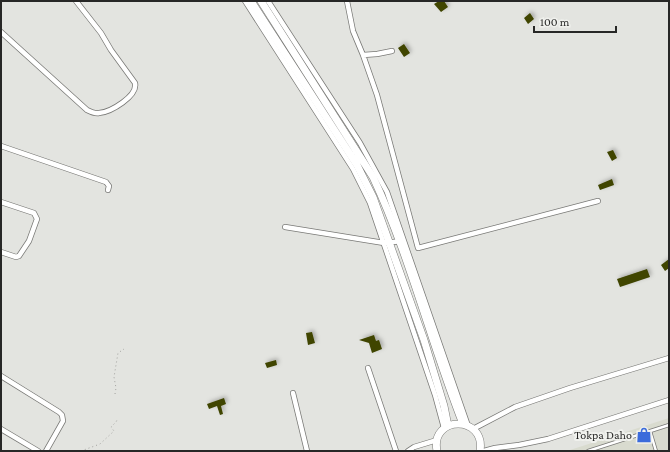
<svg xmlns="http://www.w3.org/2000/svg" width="670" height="452" viewBox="0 0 670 452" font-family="'Crimson Pro',serif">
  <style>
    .built { fill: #d9dbcf }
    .building { fill: #3f4402; filter: url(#shadow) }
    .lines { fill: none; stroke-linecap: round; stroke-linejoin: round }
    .service-casing { stroke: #797976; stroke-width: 4 }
    .minor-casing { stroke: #797976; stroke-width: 6 }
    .secondary-casing { stroke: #797976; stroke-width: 8 }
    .path { stroke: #a2a29f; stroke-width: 1; stroke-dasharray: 1 3; stroke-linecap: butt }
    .service { stroke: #fff; stroke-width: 2.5 }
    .minor { stroke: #fff; stroke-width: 4.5 }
    .secondary { stroke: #fff; stroke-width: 7 }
    .labels { text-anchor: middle; stroke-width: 4; stroke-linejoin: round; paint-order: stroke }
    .poi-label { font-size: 12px; fill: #272726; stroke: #f0f1ed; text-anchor: end }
  </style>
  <defs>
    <filter id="shadow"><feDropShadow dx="2" dy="-2" stdDeviation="2" flood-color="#0004"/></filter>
  </defs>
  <rect width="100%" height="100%" fill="#e3e4e0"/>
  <path class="built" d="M669 418V451H567Z"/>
  <path class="building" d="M439 1H444L448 7 441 12 434 4Z
    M530 13 534 19 528 24 524 18Z
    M404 44 410 53 404 57 398 48Z
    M613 150 617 158 612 161 607 152Z
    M612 179 614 185 600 190 598 185Z
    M669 259V268L665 271 661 265Z
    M647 269 650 277 620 287 617 279Z
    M312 332 315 343 308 345 306 333Z
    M374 335 376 341 379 340 382 349 372 353 369 343 359 340Z
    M276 360 277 365 267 368 265 363Z
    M224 398 226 404 221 406 223 414 220 415 217 406 209 409 207 404Z"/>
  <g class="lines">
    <defs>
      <path id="service" d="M650 431 656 451
        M588 451 669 425"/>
      <path id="minor" d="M245 1 353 169 370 203 435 395 444 428
        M268 1 360 143 387 192 468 426
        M347 1 353 31 363 55
        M1 32 87 110C91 112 95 114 99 113 111 112 138 96 135 83L111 50 101 33 76 1
        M392 51 377 54 363 55 377 95 418 248 598 201
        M1 146 106 182 109 186 108 190
        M1 202 34 213 37 219 29 241 19 256 16 257 1 252
        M285 227 384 243 402 241
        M368 368 396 451
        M1 376 59 412 62 415 63 421 46 451
        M293 393 307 451
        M1 429 38 451
        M473 429 515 407 570 388 669 358
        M408 451 414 447 437 440
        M484 451 495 448 519 445 548 439 669 400"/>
      <path id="secondary" d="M251 1 357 165 373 197 424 340 444 406 448 426
        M261 1 373 177C410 256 431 343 463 424
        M437 451C430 415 486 415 480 451"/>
    </defs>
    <use href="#service" class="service-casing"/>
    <use href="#minor" class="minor-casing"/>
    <use href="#secondary" class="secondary-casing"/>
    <path class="path" d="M115 394 116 388 114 377 118 353 124 349
      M81 451 100 444 114 431 111 427 116 422 118 418"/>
    <use href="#service" class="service"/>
    <use href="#minor" class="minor"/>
    <use href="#secondary" class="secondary"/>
  </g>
  <defs>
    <symbol id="shop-bare" viewBox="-9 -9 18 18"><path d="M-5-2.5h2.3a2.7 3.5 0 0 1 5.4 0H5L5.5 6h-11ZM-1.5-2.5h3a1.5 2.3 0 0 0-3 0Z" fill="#3b6bdb" stroke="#f0f1ed" stroke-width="2.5" paint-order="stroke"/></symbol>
  </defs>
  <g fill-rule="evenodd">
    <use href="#shop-bare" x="633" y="424" width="22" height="22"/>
  </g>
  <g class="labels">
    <g class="poi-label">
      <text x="632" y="439">Tokpa Daho</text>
    </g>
  </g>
  <rect width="670" height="452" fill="none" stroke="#272726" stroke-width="4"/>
  <path d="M534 26v6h82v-6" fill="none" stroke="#272726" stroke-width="2"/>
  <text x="540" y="26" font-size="12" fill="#272726" stroke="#f0f1ed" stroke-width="3" paint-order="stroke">100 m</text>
</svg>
